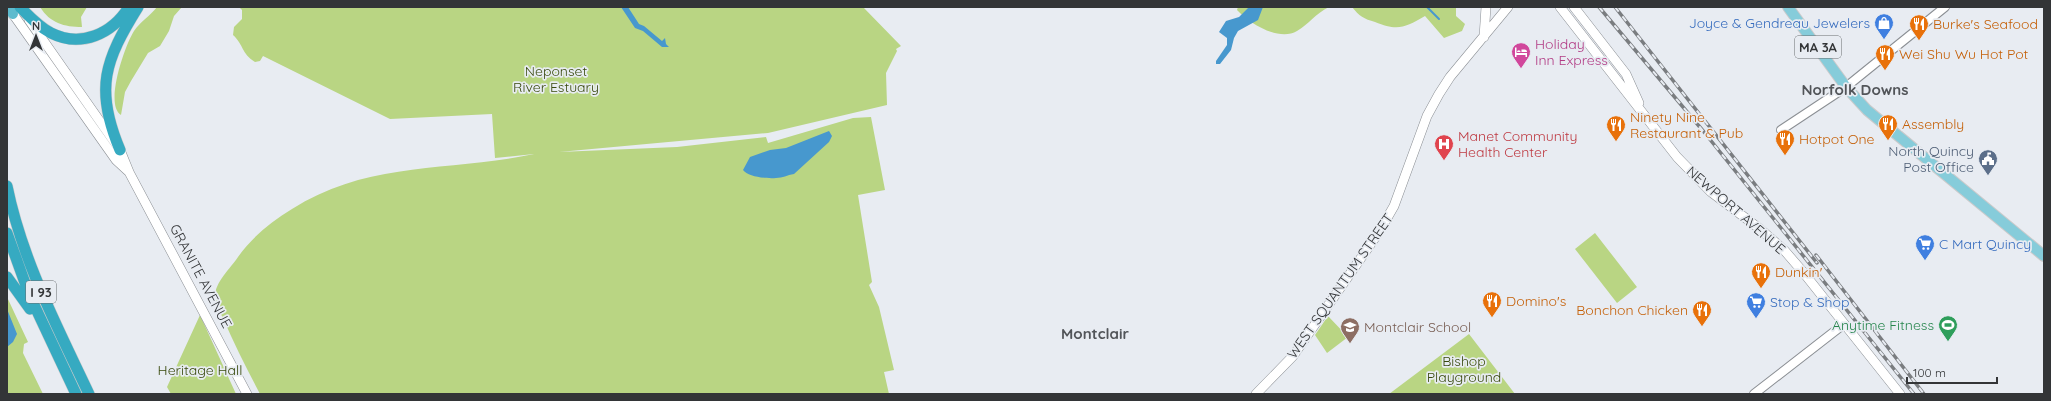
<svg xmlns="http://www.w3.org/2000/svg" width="2051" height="401" viewBox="0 0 2051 401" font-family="Quicksand,sans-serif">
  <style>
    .green { fill: #b9d583 }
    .water { fill: #4798ce }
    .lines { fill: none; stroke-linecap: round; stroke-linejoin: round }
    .stream { stroke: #4798ce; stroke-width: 2 }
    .tertiary-casing { stroke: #8b8f94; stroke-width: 10 }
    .secondary-casing { stroke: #8b8f94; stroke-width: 10 }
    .primary-casing { stroke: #cacacb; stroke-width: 12 }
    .trunk-casing { stroke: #cacacb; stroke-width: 12 }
    .motorway-casing { stroke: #cacacb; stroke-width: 12 }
    .tertiary { stroke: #fff; stroke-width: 8 }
    .secondary { stroke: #fff; stroke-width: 9 }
    .primary { stroke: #86ccda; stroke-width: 10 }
    .trunk { stroke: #5ebbce; stroke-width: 10 }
    .motorway { stroke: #36aac1; stroke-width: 11 }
    .rail-casing { stroke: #7a7d80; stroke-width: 3.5 }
    .rail { stroke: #e8ecf2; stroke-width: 2; stroke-dasharray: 6; stroke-linecap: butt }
    .labels { text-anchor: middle; stroke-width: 3.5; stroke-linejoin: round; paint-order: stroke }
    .shield { fill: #e8ecf2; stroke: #696c6f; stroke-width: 1 }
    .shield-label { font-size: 13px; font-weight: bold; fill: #333537 }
    .shop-label { font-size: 14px; fill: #366cbe; stroke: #e8ecf2; text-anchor: start }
    .food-label { font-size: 14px; fill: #c56008; stroke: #e8ecf2; text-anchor: start }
    .hotel-label { font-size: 14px; fill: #b23c85; stroke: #e8ecf2; text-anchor: start }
    .park-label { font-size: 14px; fill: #394a0d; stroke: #e8ecf2 }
    .health-label { font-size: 14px; fill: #be3a42; stroke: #e8ecf2; text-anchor: start }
    .service-label { font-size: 14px; fill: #4e5e75; stroke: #e8ecf2; text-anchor: end }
    .street-label { font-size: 14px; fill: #333537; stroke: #e8ecf2 }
    .leisure-label { font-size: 14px; fill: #27864d; stroke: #e8ecf2; text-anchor: end }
    .education-label { font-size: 14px; fill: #785e54; stroke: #e8ecf2; text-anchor: start }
    .neighbourhood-label { font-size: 15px; font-weight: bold; fill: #525559; stroke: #e8ecf2 }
  </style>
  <rect width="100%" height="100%" fill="#e8ecf2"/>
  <path class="green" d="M40 7H87L81 17 82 27C64 27 50 23 40 7Z
    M157 7H182L174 16 169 31 160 46 148 53 131 81 125 92 121 115C104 105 125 45 134 31 140 22 150 16 157 7Z
    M239 7H863L901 46 896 49 897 51 886 73 887 105 768 133 559 152 677 147 766 137 768 143 853 118 871 117 885 190 858 195 872 282 869 285 879 307 894 370 884 372 889 394H260C247 369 234 344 223 318 220 312 215 304 215 298 214 283 230 269 238 257 252 237 271 222 292 209 369 160 449 172 534 154L495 158 492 114 390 119 263 56 260 61 255 62C241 53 244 45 233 35L234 27 242 19V10Z
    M1238 7H1329C1315 14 1309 24 1297 31 1279 42 1249 23 1237 10Z
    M1352 7H1456V16L1465 24 1462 31 1444 38 1425 16C1405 28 1397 31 1375 22 1364 19 1359 16 1352 7Z
    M1595 233 1637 287 1617 303 1575 249Z
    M7 297 28 342 24 344 23 353 43 394H7Z
    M200 315 236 394H171L167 387Z
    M1328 316 1348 337 1327 353 1315 335Z
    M1469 334 1515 394H1389Z"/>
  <path class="water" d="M621 7H628L639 24 644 26 662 41 665 38 666 44 669 47H662L643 31 635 28Z
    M1249 7H1263L1258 20 1238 31 1234 38 1231 50 1220 64H1216V61L1227 45V38L1219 32 1226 21 1239 17Z
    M829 131 832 136 829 142 794 174C787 175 783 178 776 178 768 179 748 177 743 170L750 157 770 150 786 148Z
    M7 309 17 334 13 342 7 347Z"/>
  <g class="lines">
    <path class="stream" d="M1427 7 1439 19"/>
    <defs>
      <path id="tertiary" d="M1781 130 1846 87 1945 7
        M1754 394 1844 324"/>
      <path id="secondary" d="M1560 7 1677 157 1711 192 1760 229 1784 250 1803 272 1900 394
        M1574 7 1626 74 1639 103
        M13 14 116 160 129 172
        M29 20 120 150 129 172 247 394
        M1484 37 1486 7
        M1256 394 1293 356 1379 232 1394 206 1427 116 1439 94 1450 77 1508 7"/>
      <path id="primary" d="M1788 7 1846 87 1867 110 2044 256"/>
      <path id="trunk" d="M8 7 13 14"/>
      <path id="motorway" d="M20 7C30 17 39 27 51 33 81 48 112 34 129 7
        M120 150C94 89 105 60 138 7
        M7 186C22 260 57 326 89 394
        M7 233 29 294 76 394
        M7 277 30 309"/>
    </defs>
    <use href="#tertiary" class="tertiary-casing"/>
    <use href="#secondary" class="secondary-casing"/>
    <use href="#primary" class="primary-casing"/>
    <use href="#trunk" class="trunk-casing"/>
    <use href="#motorway" class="motorway-casing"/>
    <use href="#tertiary" class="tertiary"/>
    <use href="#secondary" class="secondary"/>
    <use href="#primary" class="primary"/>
    <use href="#trunk" class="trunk"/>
    <use href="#motorway" class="motorway"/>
    <defs>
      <path id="rail" d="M1599 7 1704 132 1914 394
        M1615 7 1817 263
        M1816 255 1924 394"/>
    </defs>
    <use href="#rail" class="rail-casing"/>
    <use href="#rail" class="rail"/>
  </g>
  <defs>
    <symbol id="shop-pin" viewBox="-11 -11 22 30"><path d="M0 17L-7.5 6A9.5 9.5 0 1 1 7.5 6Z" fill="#3f7fe0" stroke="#e8ecf2"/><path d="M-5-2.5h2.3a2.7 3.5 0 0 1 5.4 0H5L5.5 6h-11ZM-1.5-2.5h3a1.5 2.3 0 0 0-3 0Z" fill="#fff"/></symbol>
    <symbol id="restaurant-pin" viewBox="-11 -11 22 30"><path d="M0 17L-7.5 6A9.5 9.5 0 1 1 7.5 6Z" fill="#e8710a" stroke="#e8ecf2"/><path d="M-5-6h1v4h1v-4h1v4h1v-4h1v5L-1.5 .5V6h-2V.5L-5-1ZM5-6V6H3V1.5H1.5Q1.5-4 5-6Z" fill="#fff"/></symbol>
    <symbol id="hotel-pin" viewBox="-11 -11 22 30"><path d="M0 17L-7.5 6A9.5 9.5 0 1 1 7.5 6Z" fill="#d1479c" stroke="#e8ecf2"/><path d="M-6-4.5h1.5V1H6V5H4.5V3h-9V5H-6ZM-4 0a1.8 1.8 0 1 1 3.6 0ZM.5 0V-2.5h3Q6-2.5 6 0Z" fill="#fff"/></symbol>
    <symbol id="hospital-pin" viewBox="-11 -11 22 30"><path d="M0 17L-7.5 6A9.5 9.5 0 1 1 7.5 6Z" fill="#e0444e" stroke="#e8ecf2"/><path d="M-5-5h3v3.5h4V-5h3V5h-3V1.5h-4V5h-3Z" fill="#fff"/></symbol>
    <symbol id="civic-pin" viewBox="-11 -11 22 30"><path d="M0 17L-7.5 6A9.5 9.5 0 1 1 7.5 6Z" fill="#5c6f8a" stroke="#e8ecf2"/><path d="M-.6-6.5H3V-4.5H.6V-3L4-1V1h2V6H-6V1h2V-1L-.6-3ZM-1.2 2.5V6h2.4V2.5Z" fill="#fff"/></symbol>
    <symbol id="supermarket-pin" viewBox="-11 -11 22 30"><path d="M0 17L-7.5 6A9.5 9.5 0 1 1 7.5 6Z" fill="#3f7fe0" stroke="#e8ecf2"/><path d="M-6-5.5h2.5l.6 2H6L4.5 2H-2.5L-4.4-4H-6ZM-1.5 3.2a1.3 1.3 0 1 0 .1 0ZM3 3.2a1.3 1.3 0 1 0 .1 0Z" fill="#fff"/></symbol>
    <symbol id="stadium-pin" viewBox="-11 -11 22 30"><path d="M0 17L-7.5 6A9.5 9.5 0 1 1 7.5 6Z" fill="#2e9e5b" stroke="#e8ecf2"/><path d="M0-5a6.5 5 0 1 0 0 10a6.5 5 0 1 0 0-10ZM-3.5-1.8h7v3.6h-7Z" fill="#fff"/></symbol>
    <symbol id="school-pin" viewBox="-11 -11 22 30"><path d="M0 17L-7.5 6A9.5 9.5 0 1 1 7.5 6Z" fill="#8d6e63" stroke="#e8ecf2"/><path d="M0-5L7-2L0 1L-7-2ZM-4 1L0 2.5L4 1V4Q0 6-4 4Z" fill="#fff"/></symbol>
  </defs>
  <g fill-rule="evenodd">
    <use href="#shop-pin" x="1873" y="12" width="22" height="30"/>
    <use href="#restaurant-pin" x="1908" y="13" width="22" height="30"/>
    <use href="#hotel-pin" x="1510" y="41" width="22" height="30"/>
    <use href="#restaurant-pin" x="1874" y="43" width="22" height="30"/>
    <use href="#restaurant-pin" x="1877" y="113" width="22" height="30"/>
    <use href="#restaurant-pin" x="1605" y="114" width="22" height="30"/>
    <use href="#restaurant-pin" x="1774" y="128" width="22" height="30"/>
    <use href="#hospital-pin" x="1433" y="133" width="22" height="30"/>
    <use href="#civic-pin" x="1977" y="148" width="22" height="30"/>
    <use href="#supermarket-pin" x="1914" y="233" width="22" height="30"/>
    <use href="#restaurant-pin" x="1750" y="261" width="22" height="30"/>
    <use href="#restaurant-pin" x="1481" y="290" width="22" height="30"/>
    <use href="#supermarket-pin" x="1745" y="291" width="22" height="30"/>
    <use href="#restaurant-pin" x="1691" y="299" width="22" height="30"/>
    <use href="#stadium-pin" x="1937" y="314" width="22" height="30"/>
    <use href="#school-pin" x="1339" y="316" width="22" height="30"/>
  </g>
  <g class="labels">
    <g class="shield">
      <rect x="1795" y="36" width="46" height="22" rx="3"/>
      <rect x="26" y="281" width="30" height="22" rx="3"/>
    </g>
    <g class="shield-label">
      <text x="1818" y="52">MA 3A</text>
      <text x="41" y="297">I 93</text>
    </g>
    <g class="shop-label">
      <text x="1870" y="28" text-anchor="end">Joyce &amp; Gendreau Jewelers</text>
      <text x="1939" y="249">C Mart Quincy</text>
      <text x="1770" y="307">Stop &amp; Shop</text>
    </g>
    <g class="food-label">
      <text x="1933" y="29">Burke's Seafood</text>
      <text x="1899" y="59">Wei Shu Wu Hot Pot</text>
      <text x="1630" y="122">Ninety Nine<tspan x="1630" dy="16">Restaurant &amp; Pub</tspan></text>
      <text x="1902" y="129">Assembly</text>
      <text x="1799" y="144">Hotpot One</text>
      <text x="1775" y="277">Dunkin'</text>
      <text x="1506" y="306">Domino's</text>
      <text x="1688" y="315" text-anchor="end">Bonchon Chicken</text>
    </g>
    <g class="hotel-label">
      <text x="1535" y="49">Holiday<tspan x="1535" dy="16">Inn Express</tspan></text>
    </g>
    <g class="park-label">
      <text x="556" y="76">Neponset<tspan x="556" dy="16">River Estuary</tspan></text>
      <text x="1464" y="366">Bishop<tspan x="1464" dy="16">Playground</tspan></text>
      <text x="200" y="375">Heritage Hall</text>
    </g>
    <g class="health-label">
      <text x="1458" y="141">Manet Community<tspan x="1458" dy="16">Health Center</tspan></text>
    </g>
    <g class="service-label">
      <text x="1974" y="156">North Quincy<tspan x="1974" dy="16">Post Office</tspan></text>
    </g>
    <g class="street-label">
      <text transform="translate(1736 210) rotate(41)" y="5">NEWPORT AVENUE</text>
      <text transform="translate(201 276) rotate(62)" y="5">GRANITE AVENUE</text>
      <text transform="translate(1340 286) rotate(-55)" y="5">WEST SQUANTUM STREET</text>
    </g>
    <g class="leisure-label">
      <text x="1934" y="330">Anytime Fitness</text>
    </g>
    <g class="education-label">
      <text x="1364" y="332">Montclair School</text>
    </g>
    <g class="neighbourhood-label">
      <text x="1855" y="95">Norfolk Downs</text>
      <text x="1095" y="339">Montclair</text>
    </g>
  </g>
  <rect width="2051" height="401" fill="none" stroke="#333537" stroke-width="16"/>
  <g transform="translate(36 36)" stroke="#e8ecf2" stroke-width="3" paint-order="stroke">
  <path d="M0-3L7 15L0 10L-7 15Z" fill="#333537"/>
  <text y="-6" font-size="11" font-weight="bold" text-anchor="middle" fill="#333537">N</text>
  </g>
  <path d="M1907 377v6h90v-6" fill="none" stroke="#333537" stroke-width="2"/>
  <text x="1913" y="377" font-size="12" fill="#333537" stroke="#e8ecf2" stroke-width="3" paint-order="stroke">100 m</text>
</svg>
